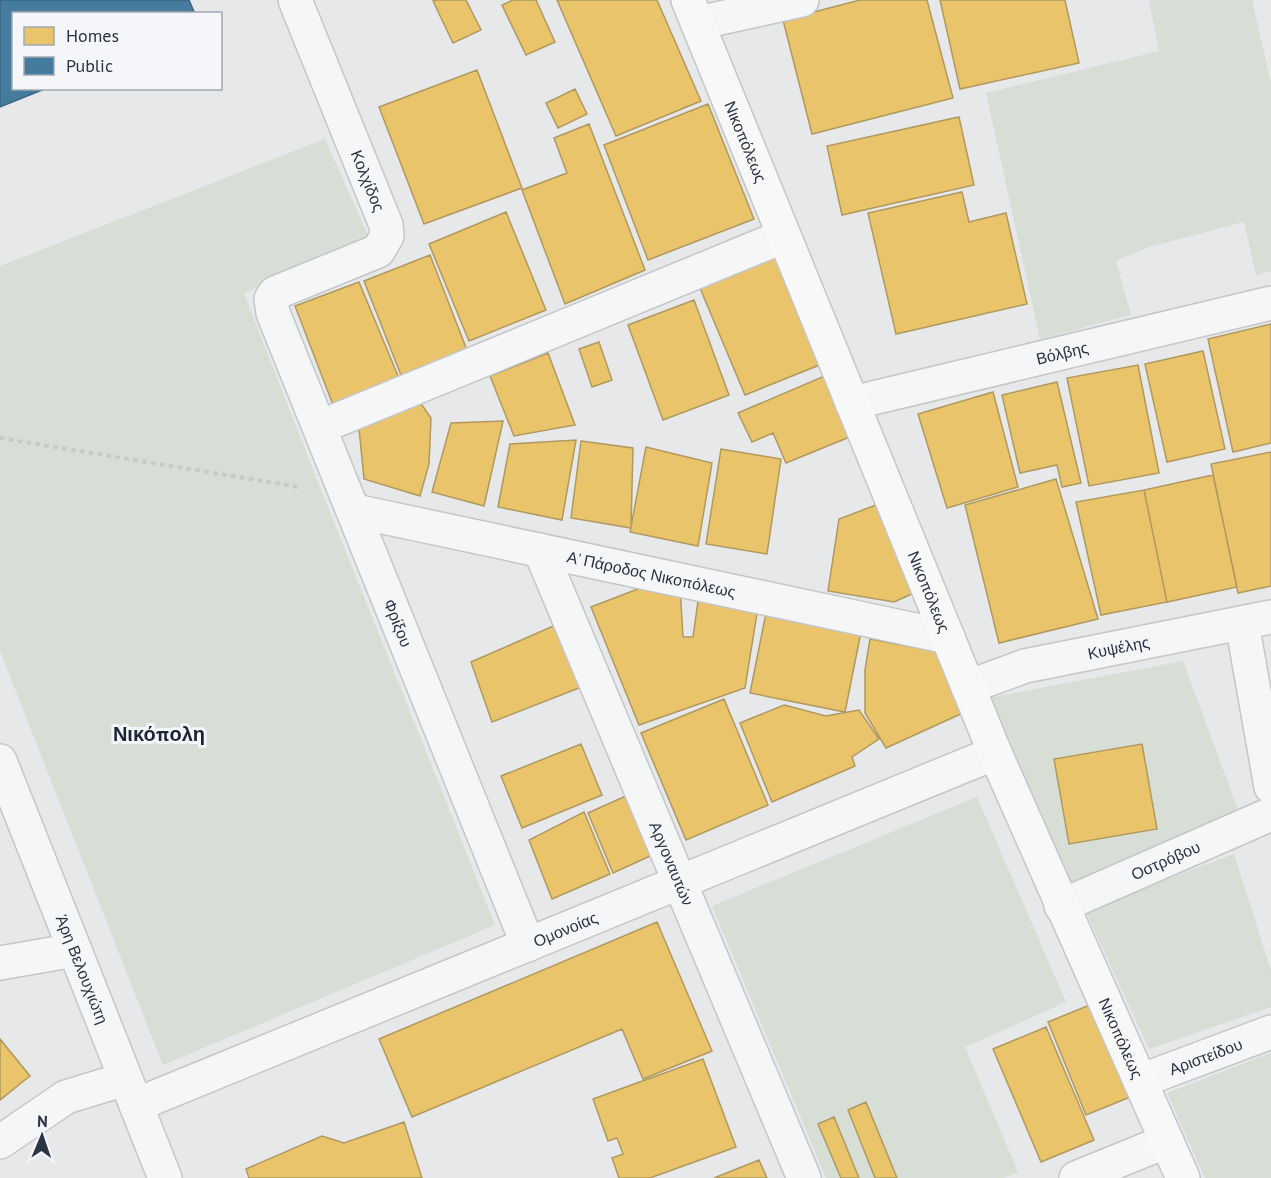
<svg xmlns="http://www.w3.org/2000/svg" width="1271" height="1178" viewBox="0 0 1271 1178" font-family="'PT Sans',sans-serif">
  <style>
    .green { fill: #d6ded5 }
    .homes { fill: #e9c46a; stroke: #b0995f; stroke-width: 1.5 }
    .public { fill: #457b9d; stroke: #3d6683; stroke-width: 1.5 }
    .lines { fill: none; stroke-linecap: round; stroke-linejoin: round }
    .street-casing { stroke: #c4c6c8; stroke-width: 36 }
    .secondary-casing { stroke: #c4c6c8; stroke-width: 36 }
    .path { stroke: #c7c9cd; stroke-width: 4; stroke-dasharray: 4.5 4.5; stroke-linecap: butt }
    .street { stroke: #f5f6f7; stroke-width: 33 }
    .secondary { stroke: #f8f8f8; stroke-width: 33 }
    .labels { text-anchor: middle; stroke-width: 6; stroke-linejoin: round; paint-order: stroke }
    .street-label { font-size: 16px; fill: #2a3445; stroke: #f4f6f9 }
    .quarter-label { font-size: 20px; font-weight: bold; fill: #1c2536; stroke: #f4f6f9 }
  </style>
  <rect width="100%" height="100%" fill="#e6e8ea"/>
  <path class="green" d="M1149 0H1252L1271 83V271L1256 275 1244 222 1149 247 1116 261 1131 315 1040 339 986 93 1159 51Z
    M325 139 370 240 244 293C325 504 412 714 495 925L163 1065 0 651V266Z
    M1183 661 1238 810 1072 889 983 699Z
    M977 797 1066 1002 965 1047 1018 1172 1003 1178H826L712 906Z
    M1234 854 1271 971V1007L1149 1049 1085 910Z
    M1271 1053V1178H1205L1167 1093Z"/>
  <path class="homes" d="M436 0H466L481 30 453 43 433 1Z
    M513 0H536L555 42 526 55 502 5Z
    M557 0H657L701 101 616 136Z
    M860 0H927L953 98 812 134 783 20Z
    M940 0H1065L1079 63 960 89Z
    M477 70 522 188 424 224 379 107Z
    M575 89 587 114 558 128 546 103Z
    M708 104 754 219 648 260 604 145Z
    M959 117 974 185 842 215 827 146Z
    M589 124 645 270 565 304 522 190 567 173 554 138Z
    M962 192 969 222 1006 213 1027 304 896 334 868 213Z
    M506 212 546 310 469 341 429 244Z
    M775 249 822 364 745 395 697 281Z
    M430 255 467 350 401 375 364 281Z
    M359 282 401 383 335 410 295 306Z
    M694 300 729 395 663 420 628 325Z
    M1271 324V443L1233 452 1208 339Z
    M599 342 612 380 592 387 579 349Z
    M1203 351 1225 449 1167 462 1145 364Z
    M548 353 575 425 514 436 490 376Z
    M1138 365 1159 473 1089 486 1067 378Z
    M827 375 852 436 786 463 773 433 752 442 738 413Z
    M1057 382 1081 483 1062 487 1057 465 1020 473 1002 395Z
    M993 392 1018 487 947 508 918 414Z
    M415 395 431 418 429 464 420 496 364 479 358 418Z
    M503 421 484 506 432 492 451 423Z
    M576 440 562 520 498 507 510 444Z
    M581 441 633 448 631 528 571 518Z
    M646 447 712 463 698 546 630 532Z
    M721 449 781 459 767 554 706 544Z
    M1271 452V586L1238 593 1211 464Z
    M1213 475 1237 587 1167 602 1144 490Z
    M1056 479 1098 619 999 643 965 505Z
    M1144 490 1167 602 1101 615 1076 502Z
    M876 505 914 593 894 602 828 591 839 519Z
    M656 582 680 586 683 637H693L699 594 758 607 745 688 639 725 591 607Z
    M766 613 861 632 845 712 750 693Z
    M558 624 584 686 492 722 471 662Z
    M870 639 939 652 965 712 886 748 865 713V670Z
    M724 699 768 805 686 840 641 733Z
    M784 705 826 716 859 710 879 739 852 757 855 766 772 802 740 723Z
    M581 744 602 795 522 828 501 776Z
    M1142 744 1157 829 1069 844 1054 759Z
    M637 791 661 851 613 873 588 813Z
    M584 812 610 874 552 899 529 840Z
    M657 922 712 1051 643 1079 622 1029 412 1117 379 1039Z
    M1097 1002 1135 1095 1086 1115 1048 1022Z
    M1046 1027 1094 1140 1041 1162 993 1049Z
    M0 1039 30 1076 0 1100Z
    M703 1059 736 1147 650 1178H619L612 1158 623 1154 617 1138 608 1141 593 1099Z
    M866 1102 897 1178H875L848 1110Z
    M834 1117 859 1178H841L818 1124Z
    M404 1122 422 1178H249L246 1169 322 1136 344 1143Z
    M759 1160 767 1178H714Z"/>
  <path class="public" d="M0 0H189L195 14H14V88H47L0 107Z"/>
  <g class="lines">
    <defs>
      <g id="street">
        <path id="s1" d="M295 0 386 225 387 236 378 251 275 293 271 299 273 313 528 945"/>
        <path d="M698 23 802 0"/>
        <path id="s2" d="M852 403 1271 303"/>
        <path d="M320 427 784 236"/>
        <path id="s3" d="M355 511 948 637"/>
        <path id="s4" d="M540 550 804 1178"/>
        <path d="M1242 623 1271 787"/>
        <path id="s5" d="M968 687 1025 666 1271 617"/>
        <path id="s6" d="M0 761 165 1178"/>
        <path id="s7" d="M1061 906 1271 814"/>
        <path d="M0 963 75 950"/>
        <path id="s8" d="M1140 1081 1271 1032"/>
        <path id="s9" d="M136 1105 995 753"/>
        <path d="M0 1142 66 1097 125 1079"/>
        <path d="M1076 1178 1167 1141"/>
      </g>
      <g id="secondary">
        <path id="s10" d="M688 0 995 753 1183 1178"/>
      </g>
    </defs>
    <use href="#street" class="street-casing"/>
    <use href="#secondary" class="secondary-casing"/>
    <path class="path" d="M0 438 299 487"/>
    <use href="#street" class="street"/>
    <use href="#secondary" class="secondary"/>
  </g>
  <g class="labels">
    <g class="street-label">
      <text dy="6" stroke="none"><textPath href="#s10" startOffset="153">Νικοπόλεως</textPath></text>
      <text dy="6" stroke="none"><textPath href="#s1" startOffset="195">Κολχίδος</textPath></text>
      <text dy="6" stroke="none"><textPath href="#s2" startOffset="216">Βόλβης</textPath></text>
      <text dy="6" stroke="none"><textPath href="#s3" startOffset="303">Α' Πάροδος Νικοπόλεως</textPath></text>
      <text dy="6" stroke="none"><textPath href="#s10" startOffset="639">Νικοπόλεως</textPath></text>
      <text dy="6" stroke="none"><textPath href="#s1" startOffset="738">Φρίξου</textPath></text>
      <text dy="6" stroke="none"><textPath href="#s5" startOffset="156">Κυψέλης</textPath></text>
      <text dy="6" stroke="none"><textPath href="#s7" startOffset="114">Οστρόβου</textPath></text>
      <text dy="6" stroke="none"><textPath href="#s4" startOffset="340">Αργοναυτών</textPath></text>
      <text dy="6" stroke="none"><textPath href="#s9" startOffset="464">Ομονοίας</textPath></text>
      <text dy="6" stroke="none"><textPath href="#s6" startOffset="224">Άρη Βελουχιώτη</textPath></text>
      <text dy="6" stroke="none"><textPath href="#s10" startOffset="1125">Νικοπόλεως</textPath></text>
      <text dy="6" stroke="none"><textPath href="#s8" startOffset="70">Αριστείδου</textPath></text>
    </g>
    <g class="quarter-label">
      <text x="159" y="741">Νικόπολη</text>
    </g>
  </g>
  <rect x="12" y="12" width="210" height="78" fill="#f4f6f9" stroke="#a3a8b1" stroke-width="1.5"/>
  <rect x="24" y="27" width="30" height="18" fill="#e9c46a" stroke="#a3a8b1" stroke-width="1.5"/>
  <text x="66" y="42" font-size="18" fill="#2a3445">Homes</text>
  <rect x="24" y="57" width="30" height="18" fill="#457b9d" stroke="#a3a8b1" stroke-width="1.5"/>
  <text x="66" y="72" font-size="18" fill="#2a3445">Public</text>
  <g transform="translate(42 1136) rotate(2)" stroke="#f4f6f9" stroke-width="4.5" paint-order="stroke">
  <path d="M0-4.5L10 22L0 15L-10 22Z" fill="#2a3445"/>
  <text y="-9" font-size="16" font-weight="bold" text-anchor="middle" fill="#2a3445">N</text>
  </g>
</svg>
